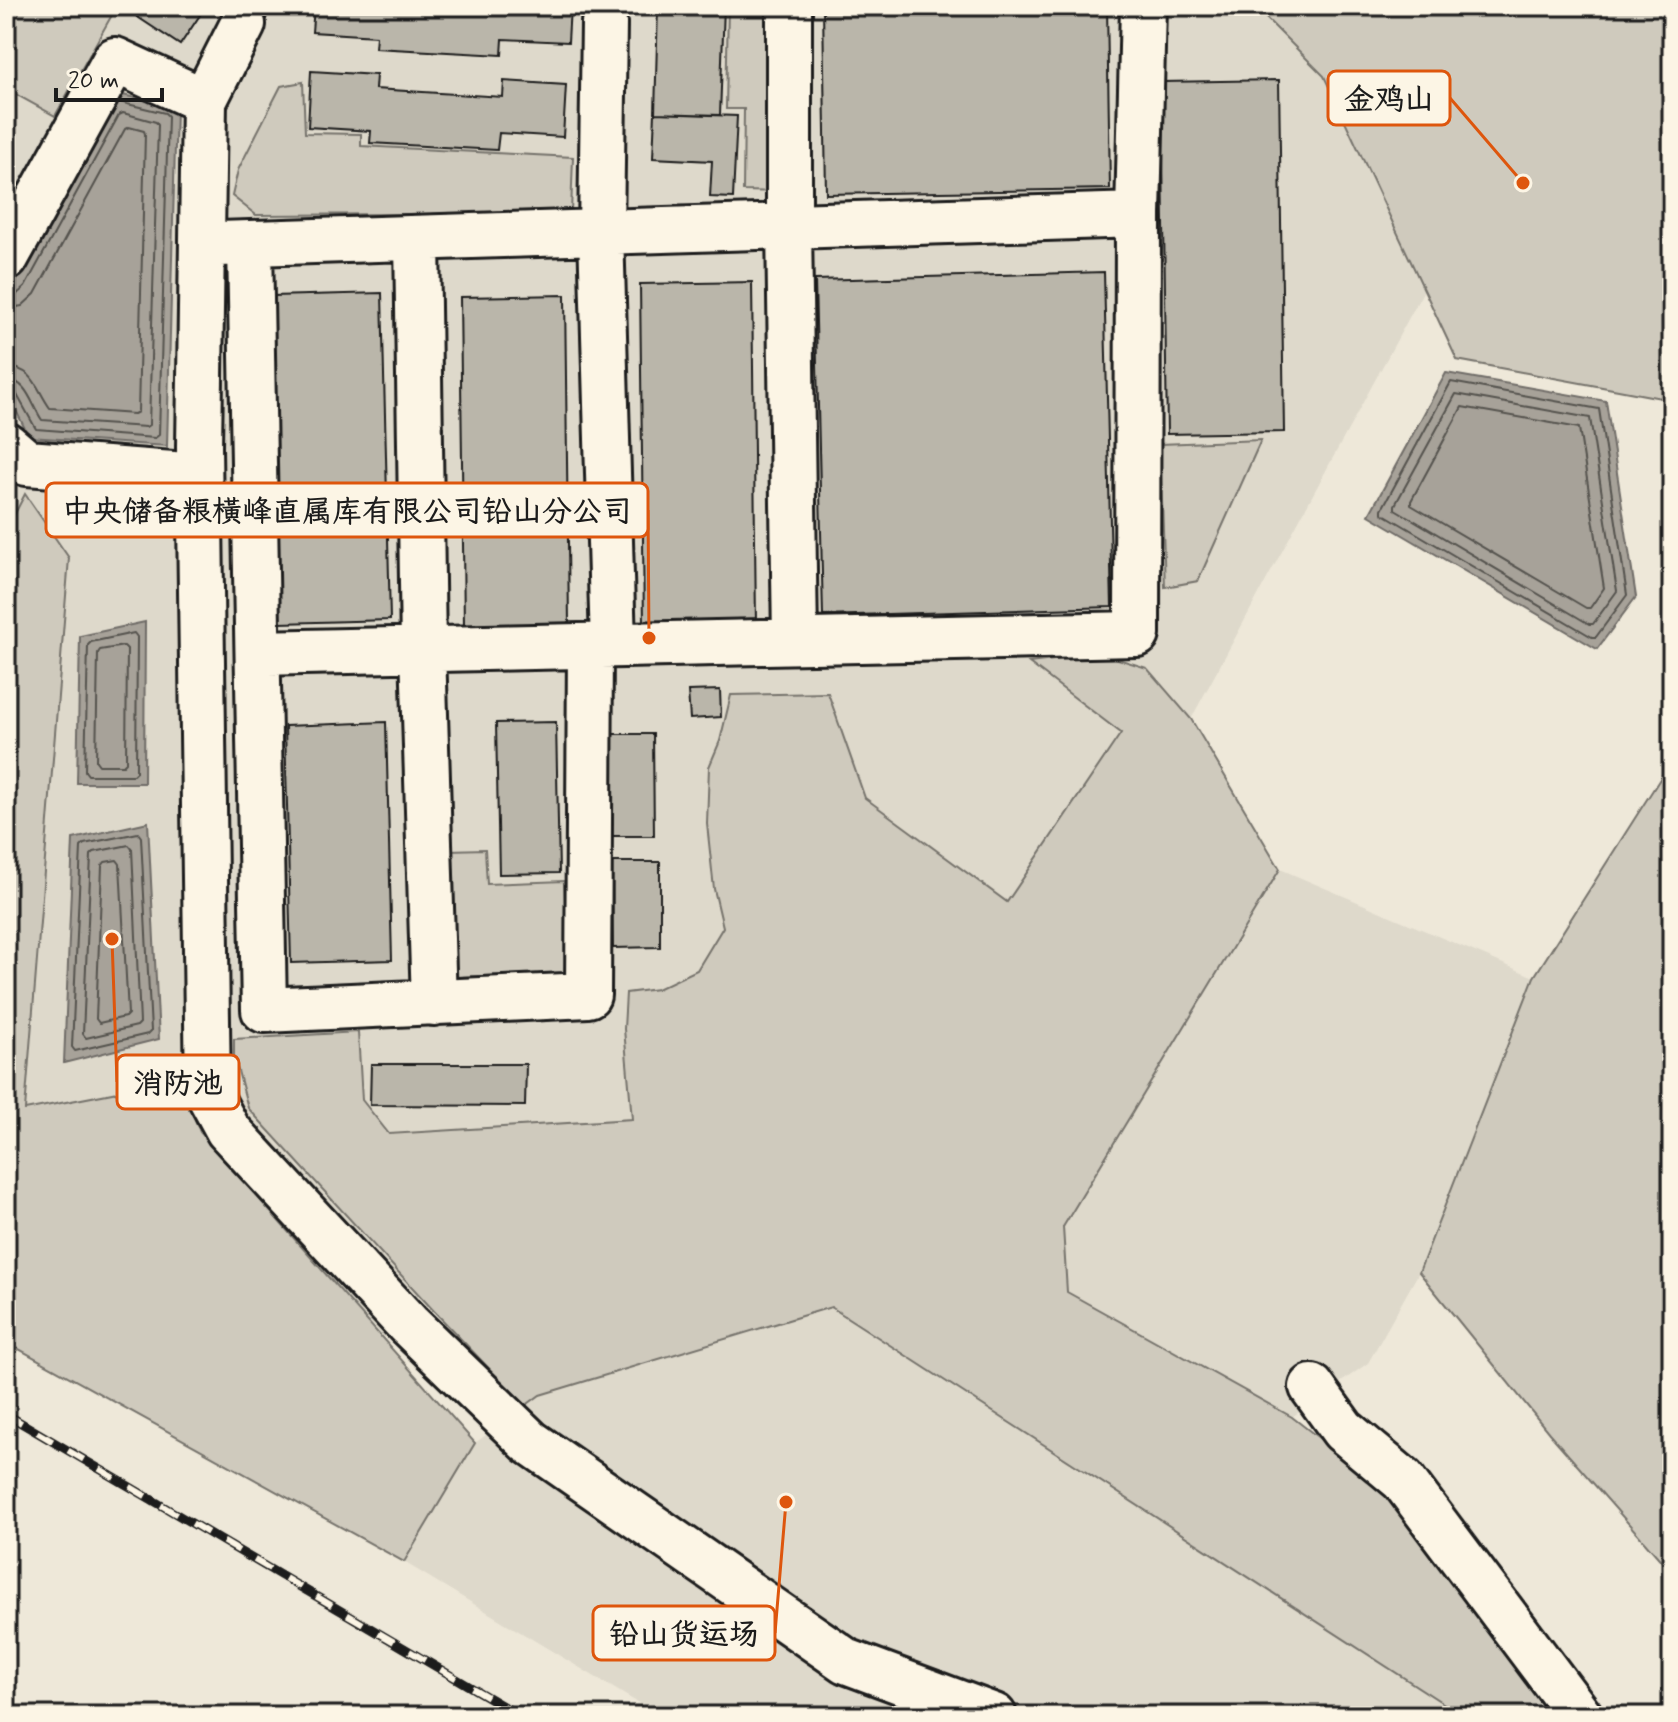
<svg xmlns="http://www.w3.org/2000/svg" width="1678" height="1722" viewBox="0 0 1678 1722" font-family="Mynerve,'LXGW WenKai TC',sans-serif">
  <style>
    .built { fill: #ded9cb }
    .green { fill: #cfcabd; stroke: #76736c; stroke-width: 2 }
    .water { fill: #a7a299; stroke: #6f6c67; stroke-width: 2 }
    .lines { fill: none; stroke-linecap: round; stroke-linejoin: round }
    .shore { stroke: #54524e; stroke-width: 2 }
    .building { fill: #bab6aa; stroke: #1c1c1c; stroke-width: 2 }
    .minor-casing { stroke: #1c1c1c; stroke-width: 50 }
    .path { stroke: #1c1c1c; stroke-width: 5; stroke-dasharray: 8 6; stroke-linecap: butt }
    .minor { stroke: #fcf5e5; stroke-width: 44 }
    .rail-casing { stroke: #1c1c1c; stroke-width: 9 }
    .rail { stroke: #fcf5e5; stroke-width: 6; stroke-dasharray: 18; stroke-linecap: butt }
    .leader { fill: none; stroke: #de560d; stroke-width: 3 }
    .callout-dot { fill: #de560d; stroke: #fcf5e5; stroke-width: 3 }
    .callout { fill: #fcf5e5; stroke: #de560d; stroke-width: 3 }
    .callout-label { font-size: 30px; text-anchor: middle; font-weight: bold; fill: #1c1c1c }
  </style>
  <rect width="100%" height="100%" fill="#eee8d9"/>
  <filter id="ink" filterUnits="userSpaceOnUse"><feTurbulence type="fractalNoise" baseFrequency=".0125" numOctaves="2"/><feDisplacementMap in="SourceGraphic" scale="16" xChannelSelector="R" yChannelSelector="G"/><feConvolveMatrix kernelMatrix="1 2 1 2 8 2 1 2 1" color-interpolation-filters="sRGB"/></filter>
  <g filter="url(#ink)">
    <path class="built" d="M117 6H1254L1324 76 1424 290 1191 719 886 1174 434 1311 382 1338 200 1132 179 1080 25 1110 69 558 25 495 6 531V89L55 115Z
      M1280 869 1534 977 1419 1272 1368 1363 1292 1417 1067 1292 1062 1227Z
      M831 1307 1463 1716H660L404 1562 475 1443 540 1396Z"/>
    <path class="green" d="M6 6H117L55 116 6 89Z
      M728 6H783L780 192 743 191 744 109H726Z
      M1254 6H1672V400L1457 360 1324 76Z
      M303 82 305 133 361 134V146L573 157 571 213 256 215 232 196 238 170 281 86Z
      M1261 440 1198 581 1165 587 1160 444Z
      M25 494 69 558 25 1110 179 1080 200 1132 475 1443 404 1562 6 1342V531Z
      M1102 654 1147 668 1191 719 1280 869 1063 1227 1067 1292 1292 1417 1397 1499 1554 1716H1463L831 1307 540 1395 525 1406 434 1311 248 1108 234 1056V1039L358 1032 362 1100 389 1134 632 1119 624 1029 626 993 657 989 697 970 723 927 714 889 707 824 709 767 720 741 731 695 828 693 865 798 1007 902 1121 733 1029 663Z
      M1670 763 1672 765V1573L1549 1433 1419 1272 1534 977Z
      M485 849 487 884 564 881 568 973 454 977 449 850Z"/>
    <path class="water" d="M111 92 176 108 167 446 29 437 6 390V285Z
      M1446 373 1606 401 1636 597 1597 649 1369 515Z
      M145 622 144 783H77L80 636Z
      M148 822 159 1039 64 1063 73 839Z"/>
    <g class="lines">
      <path class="shore" d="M6 297 16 295 25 287 119 115 123 113 156 122 158 125 149 425 146 427 42 420C31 404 28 381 6 379
        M6 309 22 306 35 294 125 129 129 127 144 131 145 134 138 412 134 414 50 408C36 389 35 368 6 367
        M1451 382 1599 409 1627 595 1596 637H1592L1382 513V509Z
        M6 389H12L16 393 36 429 155 438 159 435 168 116 165 113 119 102
        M1456 394 1590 418 1617 591 1593 624H1589L1395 509V505Z
        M1462 407 1579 428 1604 588 1590 608H1586L1411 505V501Z
        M134 633 137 637 136 772 133 775H88L85 771 88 645 91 642Z
        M124 646 127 649 126 762 123 765H99L96 761 98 653 100 650Z
        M138 833 141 837 151 1031 148 1034 75 1051 72 1047 81 847 84 844Z
        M129 845 132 849 140 1023 137 1026 86 1038 83 1034 91 855 94 852Z
        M117 860 120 864 128 1014 125 1017 99 1023 96 1019 102 866 105 862Z"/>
    </g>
    <path class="building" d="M134 6H206L180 45 130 12Z
      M314 6H570L568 42 503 39 502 55 375 48 376 36 312 32Z
      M658 6H724L720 115 655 113Z
      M823 6H1107L1110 189 826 194Z
      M311 71 376 75 375 89 503 97 504 81 566 85 563 137 499 133 497 150 370 143 371 131 308 127Z
      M1279 80 1284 432 1167 434 1162 82Z
      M655 113 737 116 733 198 710 197 712 161 653 158Z
      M1104 272 1112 607 823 616 815 280Z
      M752 282 756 624 644 626 640 284Z
      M382 293 390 620 280 623 272 296Z
      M565 295 569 625 464 626 460 297Z
      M720 690 721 717 690 719 688 691Z
      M386 722 392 960 291 963 285 726Z
      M556 722 559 873 499 874 496 723Z
      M610 734H653L654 836H610Z
      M612 862H660V947L613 948Z
      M371 1064H526L525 1106 370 1105Z"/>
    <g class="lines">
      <defs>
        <path id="minor" d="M789 6V226L795 641
          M604 23 601 232 613 645
          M243 24 204 101 199 447 208 1093 228 1130 408 1324 530 1442 846 1661 994 1716
          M417 238 423 650 434 1003
          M219 244 1138 215
          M250 244 264 1010 588 995 590 646
          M6 258 115 60 204 101
          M6 445 27 463 199 476
          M258 653 1137 634 1138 215 1143 6
          M1312 1387 1343 1430 1403 1480 1580 1716"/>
      </defs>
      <use href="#minor" class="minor-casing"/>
      <path class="path" d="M1672 697 1668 710 1672 718"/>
      <use href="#minor" class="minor"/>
      <defs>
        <path id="rail" d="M6 1414 520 1716"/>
      </defs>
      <use href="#rail" class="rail-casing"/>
      <use href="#rail" class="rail"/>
    </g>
  </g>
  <path class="leader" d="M1523 183L1450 98M649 638L648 510M112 939L117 1082M786 1502L775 1633"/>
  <g class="callout-dot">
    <circle cx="1523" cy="183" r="8"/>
    <circle cx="649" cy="638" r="8"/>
    <circle cx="112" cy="939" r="8"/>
    <circle cx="786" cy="1502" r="8"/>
  </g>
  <g class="callout">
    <rect x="1328" y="71" width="122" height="54" rx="8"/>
    <rect x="46" y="483" width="602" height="54" rx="8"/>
    <rect x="117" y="1055" width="122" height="54" rx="8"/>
    <rect x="593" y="1606" width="182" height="54" rx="8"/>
  </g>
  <g class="callout-label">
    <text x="1389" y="109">金鸡山</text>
    <text x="347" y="521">中央储备粮横峰直属库有限公司铅山分公司</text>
    <text x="178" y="1093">消防池</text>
    <text x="684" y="1644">铅山货运场</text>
  </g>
  <rect width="1678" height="1722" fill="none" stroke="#fcf5e5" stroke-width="32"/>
  <rect x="16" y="16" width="1646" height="1690" fill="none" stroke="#1c1c1c" stroke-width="3" filter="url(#ink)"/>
  <path d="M56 88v12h106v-12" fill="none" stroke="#1c1c1c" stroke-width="4"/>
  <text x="68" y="88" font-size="24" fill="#1c1c1c" stroke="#fcf5e5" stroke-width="6" paint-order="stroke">20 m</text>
</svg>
